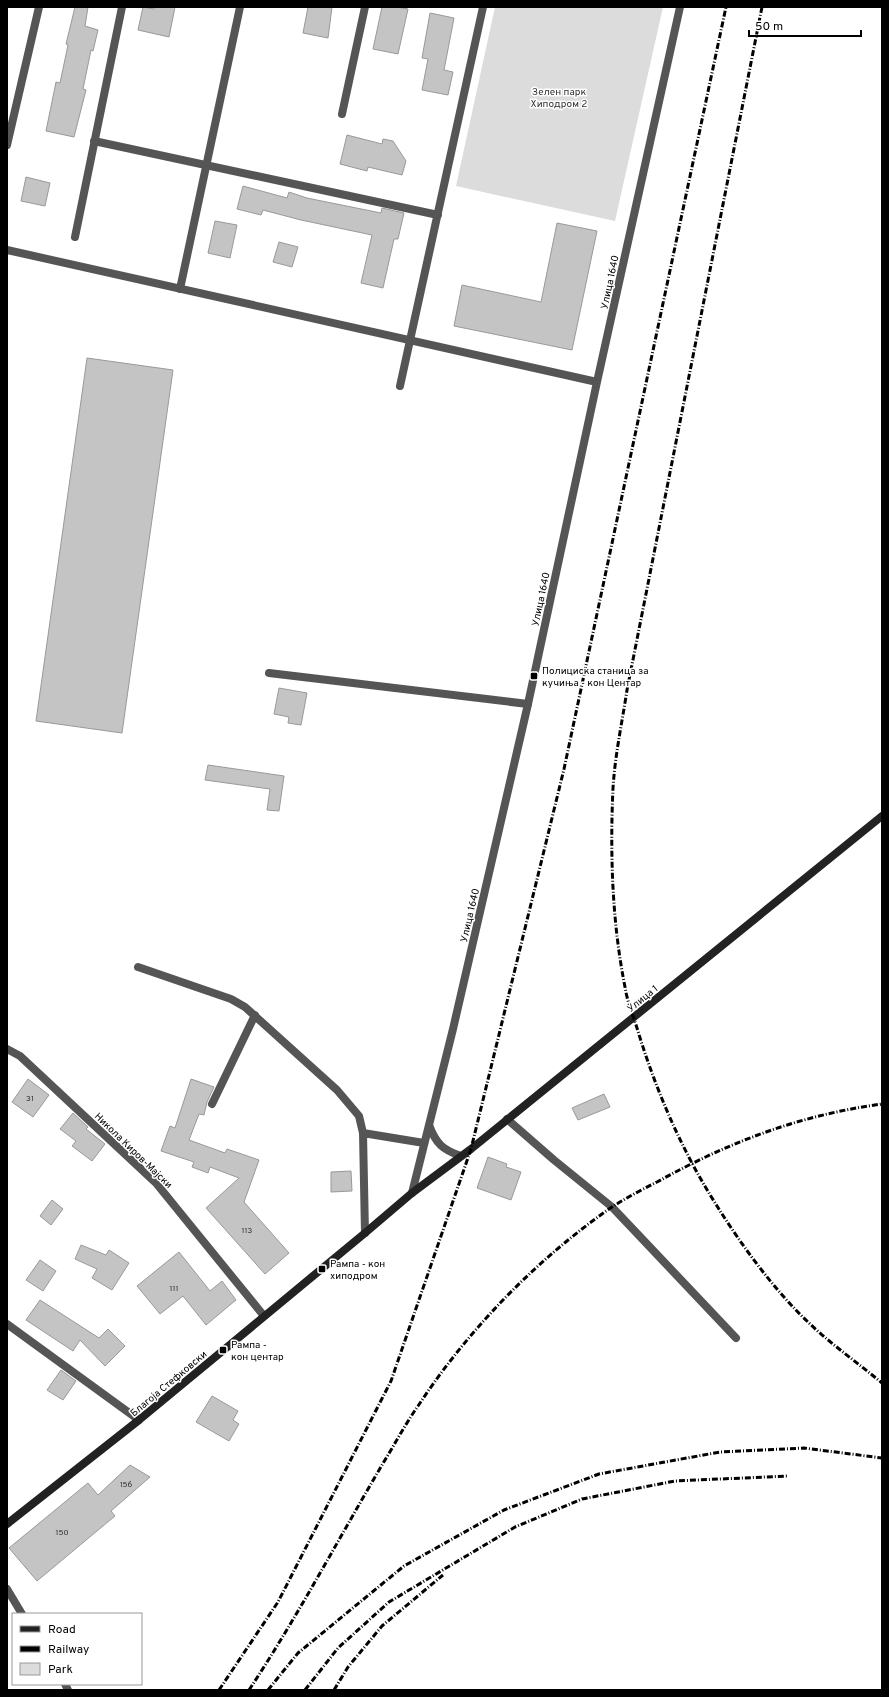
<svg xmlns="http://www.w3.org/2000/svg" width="889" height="1697" viewBox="0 0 889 1697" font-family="Overpass,sans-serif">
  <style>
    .green { fill: #dcdcdc }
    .building { fill: #c4c4c4; stroke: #999 }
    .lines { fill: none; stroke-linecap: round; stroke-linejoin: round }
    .service { stroke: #555; stroke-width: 8 }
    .minor { stroke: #555; stroke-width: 8 }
    .secondary { stroke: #222; stroke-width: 8 }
    .rail { stroke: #000; stroke-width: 3; stroke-dasharray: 6 2 1 2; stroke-linecap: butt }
    .poi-dot { fill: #000; stroke: #fff; stroke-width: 1.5 }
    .labels { text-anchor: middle; stroke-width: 3; stroke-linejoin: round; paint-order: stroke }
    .number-label { font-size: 8px; fill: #313131 }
    .park-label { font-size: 10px; fill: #333; stroke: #fff }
    .street-label { font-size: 10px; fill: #000; stroke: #fff }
    .poi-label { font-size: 10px; fill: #000; stroke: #fff; text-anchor: start }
  </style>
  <rect width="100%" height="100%" fill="#fff"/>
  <path class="green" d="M495 7H663L615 221 456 186Z"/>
  <path class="building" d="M75 7H88L85 26 98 30 93 51 91 50 83 89 86 90 74 137 46 131 56 82 60 83 68 45 66 44Z
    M143 7 154 9V7H175L169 37 138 30Z
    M308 7H332L328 38 303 33Z
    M382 7H397L408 9 398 54 373 49Z
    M430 13 454 18 444 70 453 72 448 95 422 90 428 59 422 58Z
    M347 135 382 144 383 139 393 141 406 161 402 175 368 167 367 171 340 164Z
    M26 177 50 183 45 206 21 201Z
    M243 186 287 198 289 192 307 198 381 213 382 208 404 213 398 239H394L383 288 361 283 372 235 301 220 263 210 261 215 237 209Z
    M215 221 237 225 230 258 208 253Z
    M557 223 597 231 572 350 454 326 462 285 541 302Z
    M279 242 298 247 292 267 273 262Z
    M87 358 173 370 122 733 36 721Z
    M279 688 307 693 301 725 288 723 289 717 274 714Z
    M208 765 284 776 279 811 267 810 270 789 205 780Z
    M28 1079 49 1095 33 1117 12 1102Z
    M191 1079 214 1087 207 1102 204 1115 199 1114 189 1140 225 1153 227 1149 259 1160 244 1202 289 1253 265 1274 206 1208 239 1178 210 1167 208 1173 192 1167 194 1162 161 1151 170 1126 175 1128Z
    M604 1094 610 1107 578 1120 572 1108Z
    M73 1113 88 1127 86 1129 105 1144 92 1161 72 1146 76 1141 60 1129Z
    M488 1157 507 1164 506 1167 521 1172 511 1200 477 1188Z
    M351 1171 352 1191 331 1192V1172Z
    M52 1200 63 1209 51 1225 40 1216Z
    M81 1245 106 1255 109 1250 129 1263 112 1290 92 1278 97 1269 75 1259Z
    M179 1252 210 1291 222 1281 236 1300 206 1325 183 1296 160 1314 137 1286Z
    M40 1260 56 1271 43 1291 26 1280Z
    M40 1300 99 1338 108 1329 125 1346 105 1366 80 1340 73 1351 26 1320Z
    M61 1370 76 1381 63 1400 47 1390Z
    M212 1396 238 1411 233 1420 239 1424 229 1441 196 1422Z
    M130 1465 150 1477 111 1511 115 1516 37 1581 9 1548 88 1483 98 1495Z"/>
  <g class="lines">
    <path class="service" d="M342 114 365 7
      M269 673 528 704"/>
    <path class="minor" d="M94 141 438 215
      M7 145 39 7
      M75 237 122 7
      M7 250 597 382
      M180 289 240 7
      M400 386 483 7
      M138 967 231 999 245 1007 337 1090 359 1116 363 1133 365 1233
      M7 1049 20 1056 156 1183 264 1316
      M212 1104 255 1015
      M507 1119 554 1160 612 1207 736 1338
      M429 1125C436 1144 443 1150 461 1156
      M363 1133 424 1143
      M412 1193 453 1029 528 704 597 382 680 7
      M7 1324 139 1420
      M7 1589 22 1614
      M65 1684 68 1690"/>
    <path class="secondary" d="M7 1524 139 1420 365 1233 412 1193 471 1149 882 816"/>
    <path class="rail" d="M762 7 627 690C622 723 615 755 613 788 610 853 612 922 625 987 627 1001 633 1015 637 1028 656 1091 682 1151 717 1206 742 1246 775 1291 809 1323 832 1345 858 1363 882 1383
      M219 1690 278 1602 391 1381 471 1149 564 769 726 7
      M249 1690C298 1616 340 1536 385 1460 396 1442 406 1423 418 1406 468 1330 535 1261 609 1209 624 1199 641 1190 657 1182 729 1142 800 1115 882 1104
      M268 1690 298 1653 404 1566 504 1510 599 1474 720 1452 804 1448 882 1458
      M305 1690 338 1648 389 1602 515 1527 582 1499 675 1481 788 1476
      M334 1690 348 1667 382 1626 443 1575"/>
  </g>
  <g class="poi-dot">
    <rect x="530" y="672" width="8" height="8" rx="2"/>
    <rect x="318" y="1265" width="8" height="8" rx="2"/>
    <rect x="219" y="1346" width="8" height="8" rx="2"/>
  </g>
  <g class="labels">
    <g class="number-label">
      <text x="30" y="1101">31</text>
      <text x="247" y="1233">113</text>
      <text x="174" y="1291">111</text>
      <text x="126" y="1487">156</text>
      <text x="62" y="1535">150</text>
    </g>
    <g class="park-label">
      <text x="559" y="95">Зелен парк<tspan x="559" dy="12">Хиподром 2</tspan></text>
    </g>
    <g class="street-label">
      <text transform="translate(609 282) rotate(-78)" y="4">Улица 1640</text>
      <text transform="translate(540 599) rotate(-78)" y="4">Улица 1640</text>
      <text transform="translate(469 915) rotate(-77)" y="4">Улица 1640</text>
      <text transform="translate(642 998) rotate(-39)" y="4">Улица 1</text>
      <text transform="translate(134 1150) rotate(44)" y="4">Никола Киров-Мајски</text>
      <text transform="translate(168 1383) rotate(-40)" y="4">Благоја Стефковски</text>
    </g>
    <g class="poi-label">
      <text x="542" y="674">Полициска станица за<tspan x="542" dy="12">кучиња - кон Центар</tspan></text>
      <text x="330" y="1267">Рампа - кон<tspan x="330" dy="12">хиподром</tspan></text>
      <text x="231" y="1348">Рампа -<tspan x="231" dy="12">кон центар</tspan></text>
    </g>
  </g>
  <rect width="889" height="1697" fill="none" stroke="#000000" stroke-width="16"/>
  <rect x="12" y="1613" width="130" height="72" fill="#ffffff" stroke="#999999"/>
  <rect x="20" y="1626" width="20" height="6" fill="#222222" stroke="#999999"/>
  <text x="48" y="1633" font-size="12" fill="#000000">Road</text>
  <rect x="20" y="1646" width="20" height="6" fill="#000000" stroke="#999999"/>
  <text x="48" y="1653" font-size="12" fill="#000000">Railway</text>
  <rect x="20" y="1663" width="20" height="12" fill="#dcdcdc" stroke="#999999"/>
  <text x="48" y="1673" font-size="12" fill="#000000">Park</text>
  <path d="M749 30v6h112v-6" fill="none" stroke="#000000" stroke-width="2"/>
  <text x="755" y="30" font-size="12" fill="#000000" stroke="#ffffff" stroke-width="3" paint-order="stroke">50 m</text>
</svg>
